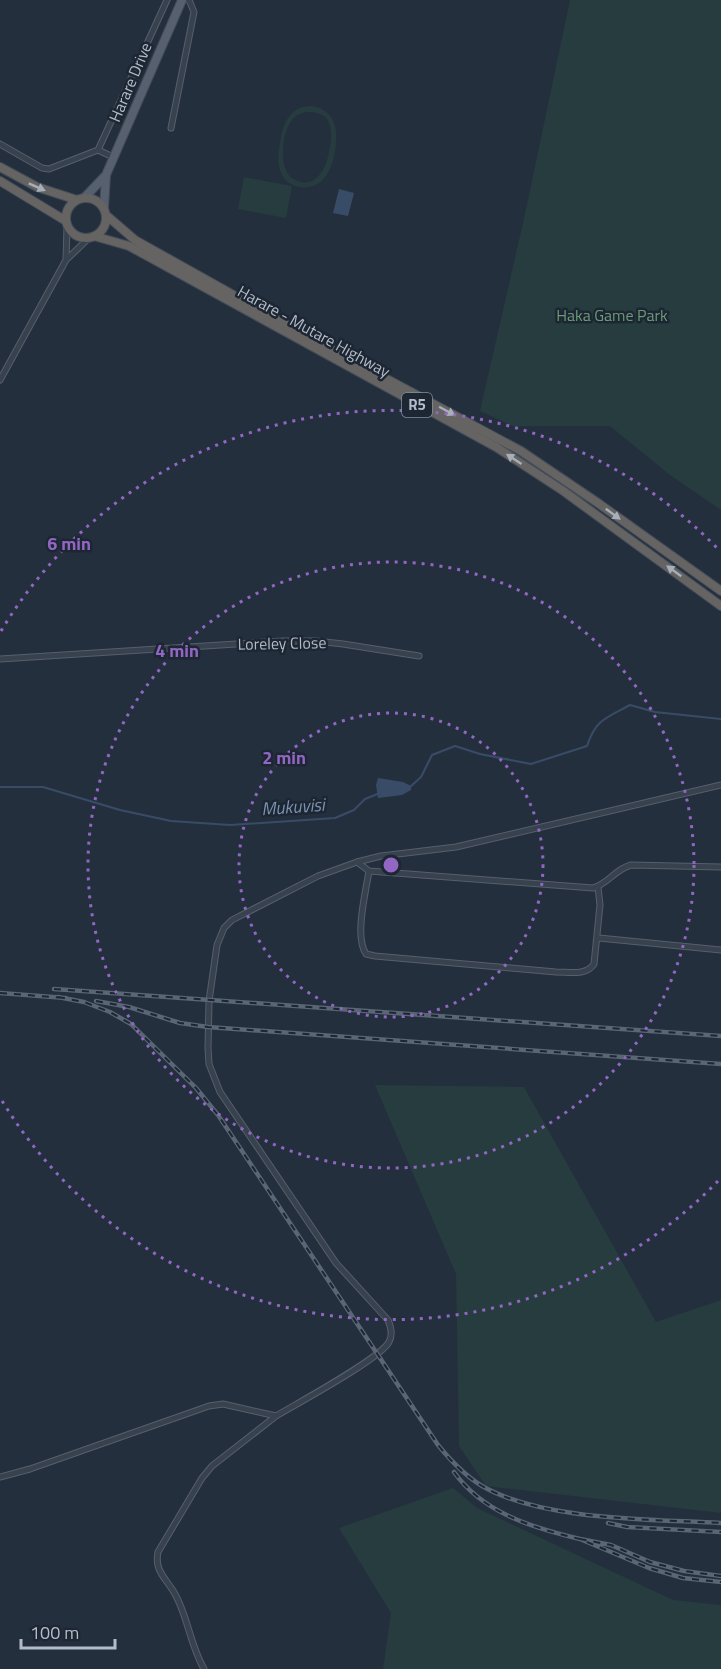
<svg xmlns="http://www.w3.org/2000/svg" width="721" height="1669" viewBox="0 0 721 1669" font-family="'Titillium Web',sans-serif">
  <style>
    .green { fill: #263c3f; fill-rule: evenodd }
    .water { fill: #394c67 }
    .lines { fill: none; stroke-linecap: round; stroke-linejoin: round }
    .stream { stroke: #394c67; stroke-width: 2 }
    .minor-casing { stroke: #565f6c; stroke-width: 7 }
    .primary-casing { stroke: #414a57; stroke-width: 10 }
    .trunk-casing { stroke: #434c59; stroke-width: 10 }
    .minor { stroke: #38414e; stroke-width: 5 }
    .primary { stroke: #56606e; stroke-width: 8 }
    .trunk { stroke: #656462; stroke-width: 8 }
    .rail-casing { stroke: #5a6575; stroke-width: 4.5 }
    .rail { stroke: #1d2633; stroke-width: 2; stroke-dasharray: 7; stroke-linecap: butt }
    .oneway { fill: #a8afba }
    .ring { fill: none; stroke: #9266c3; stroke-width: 3; stroke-dasharray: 3 6 }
    .labels { text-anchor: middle; stroke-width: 5; stroke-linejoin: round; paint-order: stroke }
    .shield { fill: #1d2633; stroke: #878f9c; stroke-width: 1.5 }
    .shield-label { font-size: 15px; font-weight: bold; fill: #b4bcc9 }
    .street-label { font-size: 16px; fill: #b4bcc9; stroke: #1d2633 }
    .park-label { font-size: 16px; fill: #6b9a76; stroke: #1d2633 }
    .water-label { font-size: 18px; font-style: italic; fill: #7c92b1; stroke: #1d2633 }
    .centre { fill: #9266c3; stroke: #1d2633; stroke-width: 3 }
    .ring-label { font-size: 18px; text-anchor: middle; font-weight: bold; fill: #9266c3; stroke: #1d2633; stroke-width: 5; stroke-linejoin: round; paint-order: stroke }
  </style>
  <rect width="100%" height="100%" fill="#242f3e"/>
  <path class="green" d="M570 0H721V510L670 475 610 426H513L480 411 525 214Z
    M312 106C337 111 338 131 335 152 331 171 323 190 300 187 278 183 276 162 280 143 283 124 289 106 312 106ZM307 112C334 111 333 132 329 152 326 170 314 192 292 178 278 168 282 134 291 121 295 116 300 113 307 112Z
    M244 177 292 186 286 218 238 209Z
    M375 1085 524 1087 656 1322 721 1300V1513L486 1486 459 1446 456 1274Z
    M453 1488 477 1508 673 1600 721 1605V1669H383L391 1613 339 1528Z"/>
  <path class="water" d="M339 189 354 193 348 216 333 213Z
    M378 778 403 782 411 786V790L402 795 378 798 376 785Z"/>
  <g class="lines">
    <path class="stream" d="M0 787H43L120 810 171 821 230 825 335 818 354 810 365 799 380 793
      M409 788 421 777 432 755 455 746 480 754 531 764 587 746C596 719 606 718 630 705L655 712 721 719"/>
    <defs>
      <path id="minor" d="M171 128 194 12 189 0
        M0 144 42 168 49 169 98 150 167 0
        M98 150 113 157
        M66 260 67 225
        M0 380 66 260 90 237
        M0 659 283 641H316L343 644 419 656
        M357 862 369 871 593 888C608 884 615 869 631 865L721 867
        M369 871C366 891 354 937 366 954L375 956 556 972C570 972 586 976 594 964L600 905 598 887
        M599 938 721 950
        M0 1477 30 1469 209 1406 223 1404 276 1416C296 1404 380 1359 389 1342 393 1335 391 1327 388 1320L336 1263 220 1092 209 1064 208 1048 209 1001 217 945 224 928 232 920 318 876 357 862 381 856 456 847 721 785
        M204 1669C190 1645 188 1617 175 1594 166 1578 154 1571 158 1552L202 1478 212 1466 276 1416"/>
      <path id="primary" d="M85 197 105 176
        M104 208 106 175 182 0"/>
      <path id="trunk" d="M0 167 37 187 77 200
        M0 181 66 221
        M66 218a20 20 0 1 1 40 0a20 20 0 1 1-40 0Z
        M106 215 135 240 303 334 521 451 598 503 721 591
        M94 236 129 246 496 447 562 490 721 606"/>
    </defs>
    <use href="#minor" class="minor-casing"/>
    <use href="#primary" class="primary-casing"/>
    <use href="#trunk" class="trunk-casing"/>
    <use href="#minor" class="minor"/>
    <use href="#primary" class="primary"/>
    <use href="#trunk" class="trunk"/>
    <defs>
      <path id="rail" d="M54 989 721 1036
        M0 993 66 998
        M58 997 84 1002 110 1012 131 1024 196 1088 218 1115 438 1445C451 1461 464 1475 482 1486 543 1521 651 1519 721 1523
        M96 1001 129 1007 180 1023 208 1027 721 1064
        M454 1472C483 1513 533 1528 580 1539
        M608 1523 627 1527 721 1532
        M721 1576 684 1571 650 1562 611 1545 580 1539 649 1568 683 1578 721 1582"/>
    </defs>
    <use href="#rail" class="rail-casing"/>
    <use href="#rail" class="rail"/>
  </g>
  <defs><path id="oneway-solid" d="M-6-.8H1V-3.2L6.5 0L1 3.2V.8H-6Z" transform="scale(1.5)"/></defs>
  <g class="oneway">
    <use href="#oneway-solid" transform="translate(37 187) rotate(24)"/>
    <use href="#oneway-solid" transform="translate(447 411) rotate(28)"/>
    <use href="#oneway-solid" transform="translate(514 459) rotate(-147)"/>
    <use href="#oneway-solid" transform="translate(613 514) rotate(36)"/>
    <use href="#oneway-solid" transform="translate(674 571) rotate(-144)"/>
  </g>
  <g class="ring">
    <circle cx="391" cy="865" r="152"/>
    <circle cx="391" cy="865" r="303"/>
    <path d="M718 1181A455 455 0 0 1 1 1099M1 631A455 455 0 0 1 718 549"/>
  </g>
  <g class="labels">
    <rect class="shield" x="402" y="393" width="30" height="24" rx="4.5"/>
    <g class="shield-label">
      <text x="417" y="410">R5</text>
    </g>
    <g class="street-label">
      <text transform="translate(130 82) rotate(-67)" y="6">Harare Drive</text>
      <text transform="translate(314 331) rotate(29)" y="6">Harare - Mutare Highway</text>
      <text transform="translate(282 643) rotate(-1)" y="6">Loreley Close</text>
    </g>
    <g class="park-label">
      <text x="612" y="321">Haka Game Park</text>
    </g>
    <g class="water-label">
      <text transform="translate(293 807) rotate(-4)" y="6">Mukuvisi</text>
    </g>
  </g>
  <circle cx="391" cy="865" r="9" class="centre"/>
  <g class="ring-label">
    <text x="69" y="550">6 min</text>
    <text x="177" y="657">4 min</text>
    <text x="284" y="764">2 min</text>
  </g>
  <path d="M21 1639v9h94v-9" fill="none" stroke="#b4bcc9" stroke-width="3"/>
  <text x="30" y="1639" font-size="18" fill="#b4bcc9" stroke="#1d2633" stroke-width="4.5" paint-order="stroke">100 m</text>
</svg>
